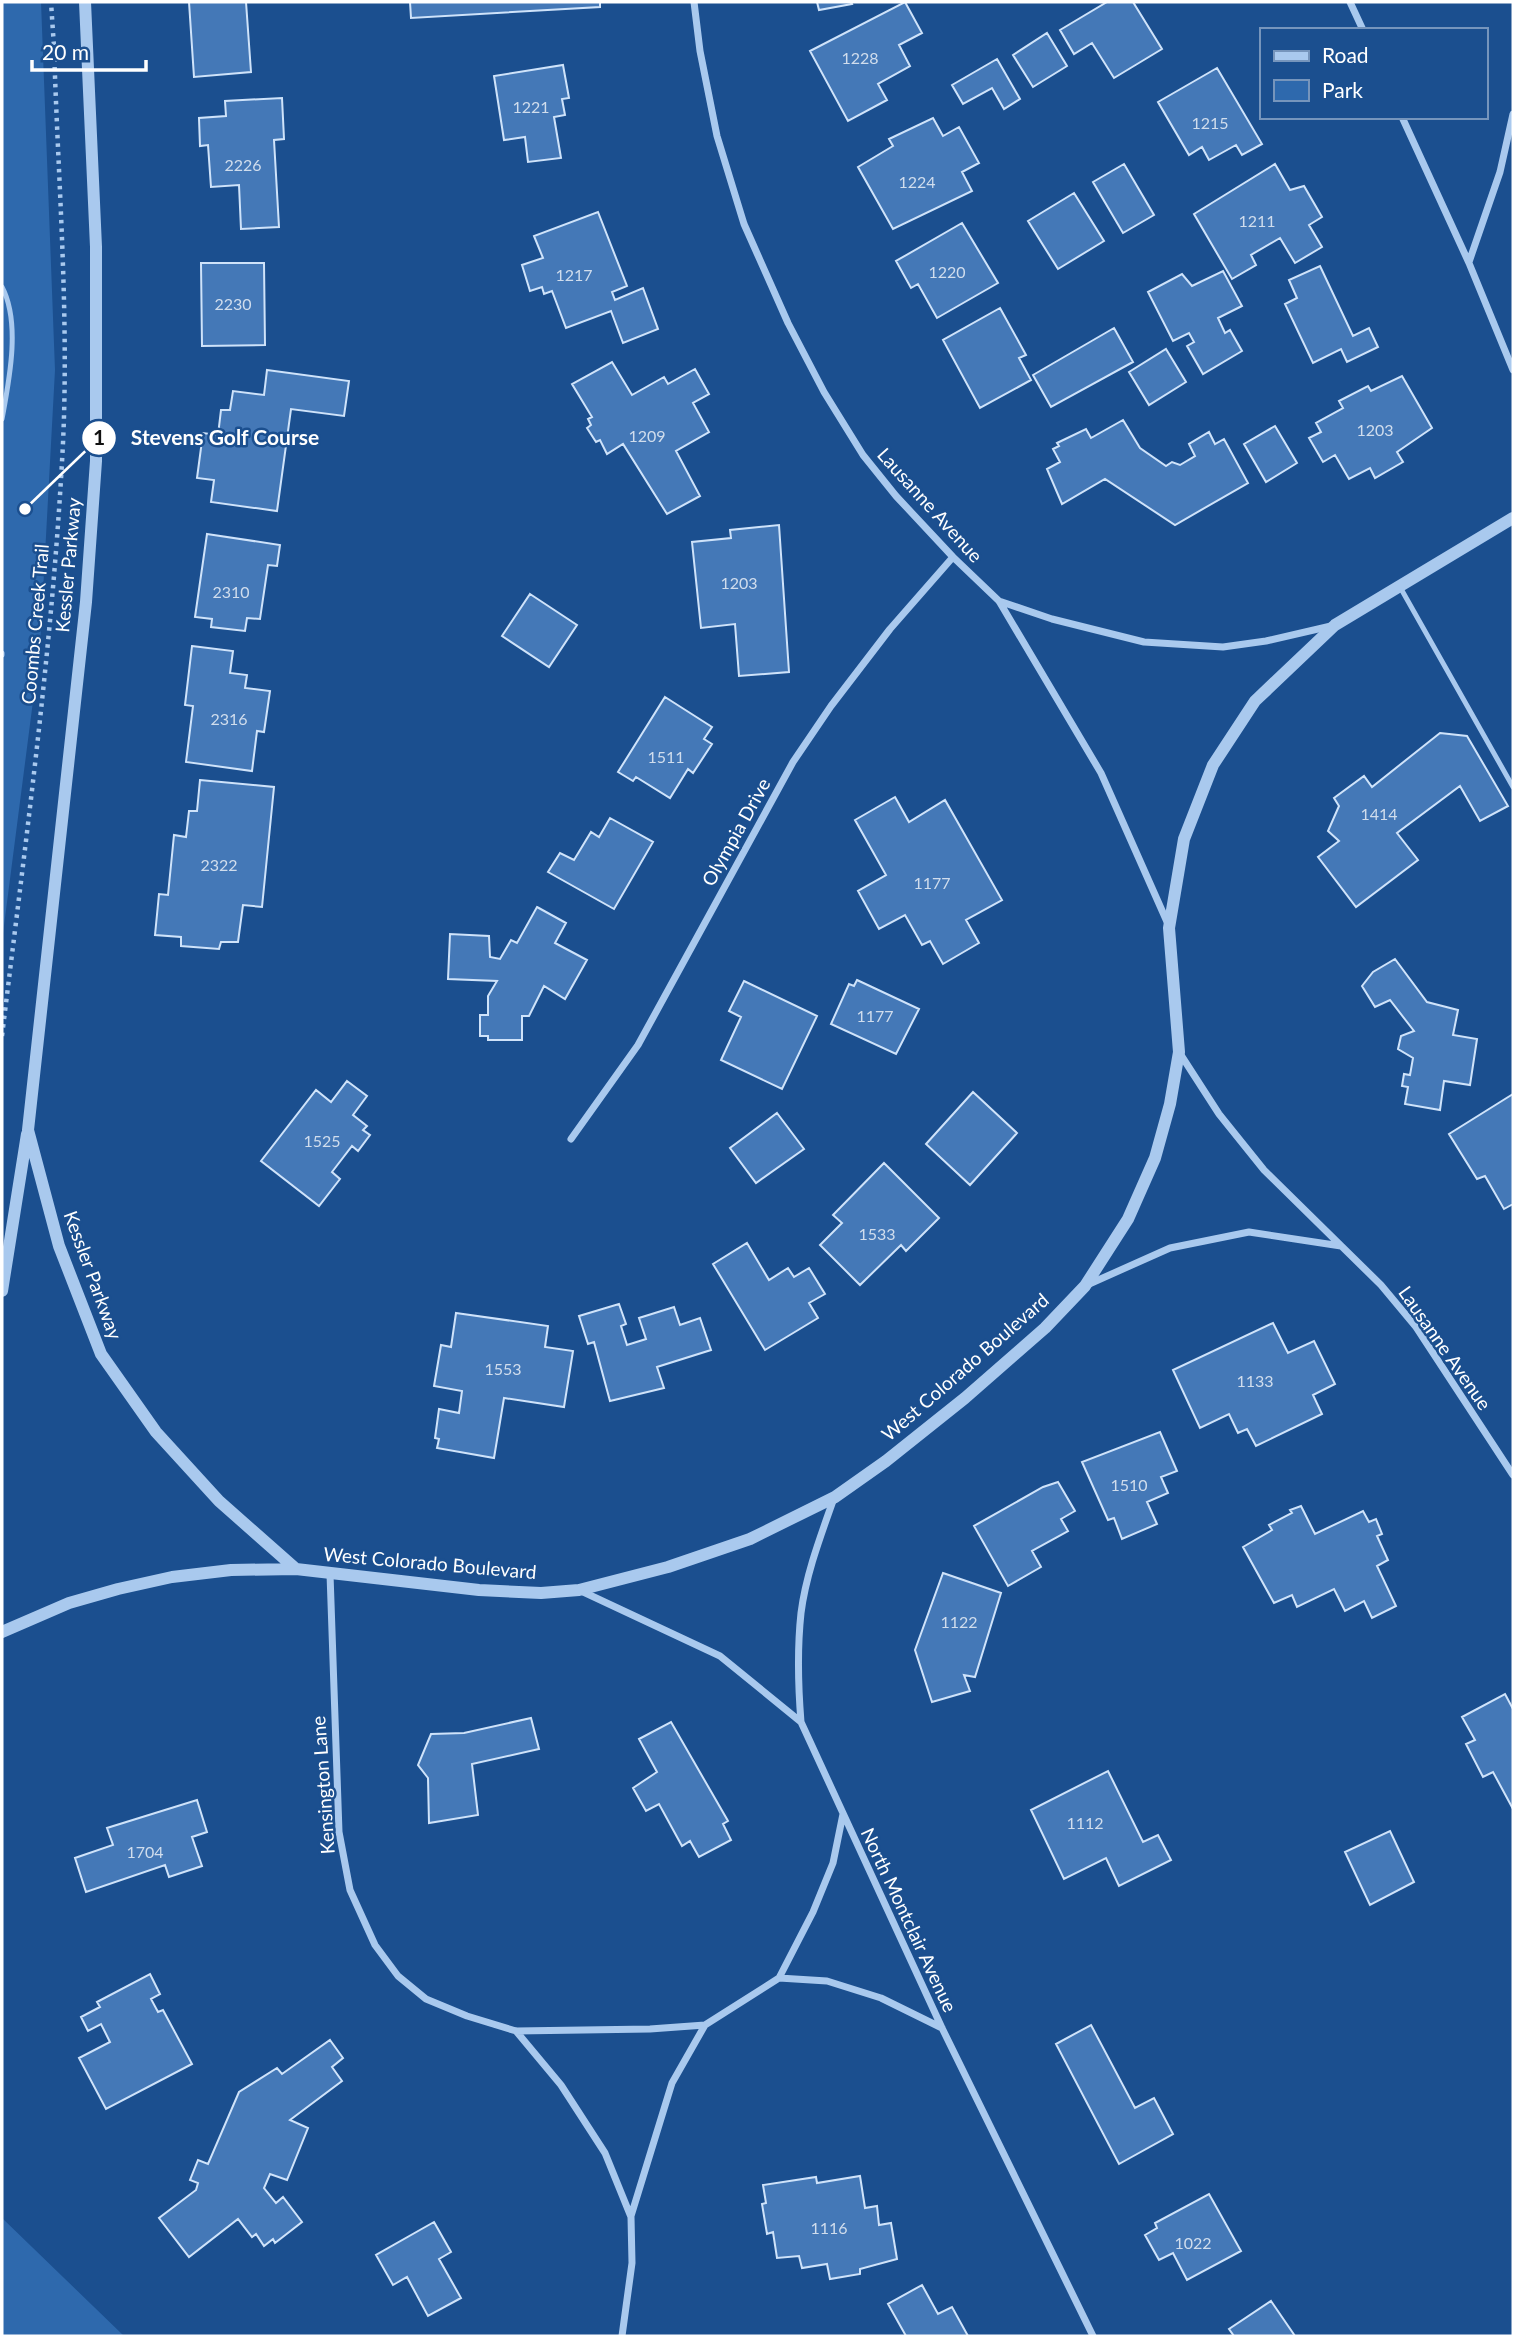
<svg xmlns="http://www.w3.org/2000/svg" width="1515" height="2338" viewBox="0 0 1515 2338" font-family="Lato,sans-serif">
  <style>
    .green { fill: #2e69ad }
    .building { fill: #4478b7; stroke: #cfe3fa; stroke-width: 2 }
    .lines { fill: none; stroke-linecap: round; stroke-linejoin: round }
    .path { stroke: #a9c9ee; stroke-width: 4.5; stroke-dasharray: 3.5 5; stroke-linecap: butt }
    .service { stroke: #a9c9ee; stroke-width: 5 }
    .minor { stroke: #a9c9ee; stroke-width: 7 }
    .tertiary { stroke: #a9c9ee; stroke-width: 12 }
    .labels { text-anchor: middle; stroke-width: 5; stroke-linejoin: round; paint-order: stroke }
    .number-label { font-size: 16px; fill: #d0dded }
    .street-label { font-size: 19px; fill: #fff; stroke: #1b4f8f }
    .leader { fill: none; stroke: #fff; stroke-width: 2.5 }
    .callout-dot { fill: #fff; stroke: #1b4f8f; stroke-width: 2.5 }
    .mark-label { font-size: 21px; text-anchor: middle; font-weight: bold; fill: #111 }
    .callout-label { font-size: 21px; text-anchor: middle; font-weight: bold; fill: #fff; stroke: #1b4f8f; stroke-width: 5; stroke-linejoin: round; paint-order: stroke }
  </style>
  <rect width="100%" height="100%" fill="#1b4f8f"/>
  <path class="green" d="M2 2H41L55 370 40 647 2 941Z
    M2 2218 124 2336H2Z"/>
  <path class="building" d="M189 2H246L251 72 194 77Z
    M410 2H600V7L411 18Z
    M817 2H851L852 4 819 10Z
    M905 2 922 33 899 45 910 66 878 84 887 100 848 121 810 51Z
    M1107 2H1133L1162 49 1114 78 1092 43 1074 54 1060 30Z
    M1047 33 1067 66 1033 87 1013 55Z
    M997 59 1020 99 1004 109 992 88 963 104 952 85Z
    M563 65 569 98 562 99 565 115 554 117 561 158 528 162 525 137 504 140 494 76Z
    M1217 68 1262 144 1242 155 1236 145 1209 160 1202 147 1189 155 1158 102Z
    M282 98 284 139 274 140 279 227 241 229 239 185 211 187 208 145 200 146 199 118 226 116 225 101Z
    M933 118 943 136 959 127 979 163 962 172 972 191 893 229 858 167 893 146 889 139Z
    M1124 164 1154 215 1123 233 1093 182Z
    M1275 164 1290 190 1304 186 1322 217 1309 225 1322 247 1295 263 1280 238 1251 255 1256 265 1232 279 1194 214Z
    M1074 193 1104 241 1058 269 1028 221Z
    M598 212 627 286 612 292 615 300 643 288 658 329 623 343 611 311 566 328 552 291 544 294 542 287 530 291 522 265 543 258 534 236Z
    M962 223 998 283 937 318 918 284 911 288 896 261Z
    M201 263H264L265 345 202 346Z
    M1320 266 1353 336 1369 328 1378 347 1347 362 1341 349 1313 363 1285 304 1297 298 1289 280Z
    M1223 271 1242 306 1218 318 1225 333 1230 330 1242 351 1203 374 1187 346 1194 342 1189 333 1173 341 1148 292 1182 274 1192 286Z
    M1000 308 1026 355 1019 358 1031 380 980 408 943 340Z
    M1114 328 1133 362 1051 407 1033 375Z
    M1166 349 1186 382 1149 405 1129 372Z
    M612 362 632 395 664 377 668 384 695 369 709 394 693 403 709 432 676 451 700 496 667 514 623 444 607 454 600 440 596 442 587 428 591 425 588 419 592 417 572 384Z
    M267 370 349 381 344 416 291 409 277 511 211 502 214 480 197 478 203 433 218 435 221 410H230L233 391 264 395Z
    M1402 376 1432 428 1397 452 1403 462 1375 478 1370 468 1349 479 1335 455 1323 462 1309 438 1321 432 1316 423 1343 408 1339 401 1368 386 1371 391Z
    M1123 420 1140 448 1166 466 1172 462 1180 465 1195 456 1189 444 1209 432 1215 444 1224 439 1248 483 1175 525 1105 479 1062 504 1047 469 1060 462 1053 449 1059 446 1057 443 1086 429 1091 438Z
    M1275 426 1297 463 1266 482 1244 444Z
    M779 525 789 672 739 676 735 624 701 628 692 542 731 538 730 530Z
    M207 534 280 545 277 566 268 565 260 619 247 618 245 631 211 627 212 619 195 617Z
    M530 594 577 625 549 667 502 636Z
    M192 646 233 651 230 673 247 675 245 688 270 691 264 732 257 731 252 771 186 762 193 706 185 705Z
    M665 697 712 727 704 739 712 744 693 773 688 769 670 798 636 777 633 781 618 772Z
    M1440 733 1467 736 1508 806 1480 821 1460 786 1397 833 1418 860 1356 907 1318 857 1339 841 1328 831 1339 806 1334 798 1364 776 1372 787Z
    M200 780 274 787 262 907 243 905 238 942H221L219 949 181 946V937L155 935 159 894 168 895 174 835 186 837 189 811H197Z
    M895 797 909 822 945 800 1002 900 966 920 979 943 943 964 930 941 922 945 905 915 879 929 858 891 886 875 855 820Z
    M610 818 653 842 614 909 548 872 560 853 574 860 591 832 599 837Z
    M537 907 566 923 555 943 587 960 565 999 544 986 529 1016H522V1040H488V1036H480V1015H488V996L497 981 448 979 450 934 489 936 490 957 500 959 511 940 517 943Z
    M1395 959 1427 1002 1458 1010 1453 1035 1477 1039 1470 1085 1444 1081 1440 1110 1405 1104 1408 1087 1402 1086 1404 1074 1410 1075 1413 1058 1398 1049 1401 1036 1414 1031 1390 1000 1375 1007 1362 986 1373 972Z
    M857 980 919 1009 896 1054 831 1024 849 984 854 986Z
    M744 981 817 1016 782 1089 721 1060 741 1017 729 1011Z
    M347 1081 367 1096 353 1115 367 1126 363 1130 370 1135 358 1151 352 1146 332 1172 340 1179 319 1206 261 1161 316 1090 331 1102Z
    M973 1092 1017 1133 970 1185 926 1144Z
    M1513 1094V1204L1504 1209 1485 1176 1477 1179 1449 1134Z
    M777 1113 804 1149 756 1183 730 1148Z
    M884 1163 939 1218 906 1251 901 1245 860 1285 820 1245 842 1223 833 1215Z
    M747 1243 769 1280 788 1268 794 1277 809 1268 825 1294 809 1303 818 1318 765 1350 713 1264Z
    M619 1304 626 1324 621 1326 627 1345 646 1339 639 1318 674 1307 680 1325 700 1318 711 1350 657 1367 664 1388 610 1401 594 1342 588 1344 579 1316Z
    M456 1313 548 1326 545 1347 573 1351 564 1407 504 1398 494 1458 437 1448 439 1439 435 1438 439 1409 459 1413 462 1391 434 1386 441 1345 451 1347Z
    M1273 1323 1288 1353 1314 1341 1335 1384 1313 1395 1322 1414 1256 1446 1247 1429 1238 1433 1229 1414 1200 1428 1173 1370Z
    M1160 1432 1177 1471 1161 1477 1168 1493 1147 1502 1157 1524 1122 1539 1114 1518 1108 1520 1082 1462Z
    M1058 1482 1075 1511 1061 1519 1068 1531 1032 1551 1041 1567 1008 1586 974 1526 1043 1487Z
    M1301 1506 1315 1534 1363 1511 1369 1522 1376 1519 1382 1534 1377 1536 1388 1560 1377 1566 1396 1606 1372 1618 1364 1601 1345 1611 1334 1589 1297 1607 1292 1595 1274 1603 1243 1547 1272 1530 1269 1525 1292 1513 1290 1510Z
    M943 1573 1001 1593 975 1677 964 1675 970 1691 932 1702 915 1650Z
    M1505 1694 1513 1709V1809L1493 1772 1483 1777 1466 1744 1475 1740 1462 1717Z
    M531 1718 539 1749 472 1764 478 1815 429 1823 428 1778 418 1765 431 1734 464 1733Z
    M671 1722 728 1821 723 1824 731 1840 699 1857 690 1841 682 1846 659 1804 646 1811 633 1788 657 1772 639 1739Z
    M1108 1771 1143 1842 1158 1835 1171 1860 1119 1886 1106 1858 1064 1879 1031 1810Z
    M197 1800 207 1832 192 1837 202 1866 169 1877 165 1865 86 1892 75 1858 113 1845 107 1828Z
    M1390 1831 1414 1882 1370 1905 1345 1852Z
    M150 1974 160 1994 151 1999 158 2012 163 2010 192 2064 106 2109 79 2058 110 2042 101 2024 88 2031 81 2017 100 2007 97 2002Z
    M1091 2025 1135 2108 1154 2098 1173 2134 1119 2164 1056 2044Z
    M330 2040 343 2058 332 2067 342 2081 290 2120 308 2128 287 2180 270 2174 264 2188 276 2203 283 2197 302 2222 275 2243 273 2239 264 2246 256 2234 252 2237 238 2219 189 2257 159 2218 196 2190 198 2183 190 2180 198 2160 208 2164 239 2092 277 2068 282 2074Z
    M860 2176 865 2208 877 2206 879 2225 891 2223 897 2259 860 2269V2274L830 2279 827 2264 802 2268 799 2256 777 2258 773 2232 767 2234 762 2204 766 2203 763 2185 816 2177 817 2183Z
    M1209 2194 1241 2251 1187 2280 1173 2253 1159 2260 1145 2235 1157 2228 1155 2223Z
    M434 2222 451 2252 439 2259 461 2298 428 2316 407 2277 393 2285 376 2255Z
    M922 2285 938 2314 952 2307 968 2336H906L888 2304Z
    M1271 2301 1295 2336H1234L1229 2329Z"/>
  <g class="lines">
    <path class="path" d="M2 1036C26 838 53 642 63 443 69 312 58 179 54 47L51 2"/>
    <path class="service" d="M2 287C21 323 9 381 2 419
      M1400 587 1513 787
      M2 653V655"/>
    <path class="minor" d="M694 2 700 51 717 136 744 224 788 323 824 392 863 455 896 496 953 557 999 601 1101 773 1168 924
      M1350 2 1363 30
      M1402 117 1469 263 1513 370
      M1469 262 1500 172 1513 114
      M999 601 1052 619 1144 642 1223 647 1266 641 1331 626
      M1179 1052 1219 1114 1264 1170 1381 1285 1416 1327 1513 1475
      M571 1139 638 1045 793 762 831 706 890 629 953 557
      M1087 1285 1170 1248 1249 1232 1341 1246
      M834 1498C821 1535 806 1574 801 1613 797 1650 798 1685 801 1722L942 2028 1093 2336
      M330 1574 339 1832 350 1890 375 1945 398 1976 426 1999 467 2016 516 2031 650 2029 705 2025 779 1978 827 1981 881 1998 942 2028
      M579 1590 720 1656 801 1722
      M779 1978 813 1912 833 1863 843 1814
      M516 2031 561 2085 605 2153 631 2217 632 2263 622 2336
      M631 2216 672 2083 705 2025"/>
    <path class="tertiary" d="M85 2 96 247V461L86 602 28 1130 59 1246 101 1354 156 1432 219 1501 296 1569
      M2 1291 27 1134
      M2 1632 69 1603 118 1589 172 1577 231 1570 296 1569 479 1590 541 1593 579 1590 668 1567 750 1539 835 1497 886 1461 965 1398 1045 1328 1085 1286 1128 1219 1155 1158 1170 1104 1179 1052 1169 928 1184 839 1213 765 1255 701 1335 625 1513 518"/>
  </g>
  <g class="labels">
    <g class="number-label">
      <text x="860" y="64">1228</text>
      <text x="531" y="113">1221</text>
      <text x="1210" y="129">1215</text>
      <text x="243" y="171">2226</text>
      <text x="917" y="188">1224</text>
      <text x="1257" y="227">1211</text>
      <text x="947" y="278">1220</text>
      <text x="574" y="281">1217</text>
      <text x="233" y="310">2230</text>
      <text x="1375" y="436">1203</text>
      <text x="647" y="442">1209</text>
      <text x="739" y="589">1203</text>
      <text x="231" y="598">2310</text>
      <text x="229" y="725">2316</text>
      <text x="666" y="763">1511</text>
      <text x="1379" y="820">1414</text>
      <text x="219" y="871">2322</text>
      <text x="932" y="889">1177</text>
      <text x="875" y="1022">1177</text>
      <text x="322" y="1147">1525</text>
      <text x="877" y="1240">1533</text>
      <text x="503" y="1375">1553</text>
      <text x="1255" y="1387">1133</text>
      <text x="1129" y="1491">1510</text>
      <text x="959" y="1628">1122</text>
      <text x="1085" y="1829">1112</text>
      <text x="145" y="1858">1704</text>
      <text x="829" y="2234">1116</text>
      <text x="1193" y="2249">1022</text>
    </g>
    <g class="street-label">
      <text transform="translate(930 505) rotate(48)" y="7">Lausanne Avenue</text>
      <text transform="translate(68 565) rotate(-85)" y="7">Kessler Parkway</text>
      <text transform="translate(35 624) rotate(-85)" y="7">Coombs Creek Trail</text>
      <text transform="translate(736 832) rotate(-61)" y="7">Olympia Drive</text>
      <text transform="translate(93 1275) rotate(70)" y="7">Kessler Parkway</text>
      <text transform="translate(1445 1348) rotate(55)" y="7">Lausanne Avenue</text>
      <text transform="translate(965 1367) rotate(-41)" y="7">West Colorado Boulevard</text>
      <text transform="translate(430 1563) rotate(5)" y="7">West Colorado Boulevard</text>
      <text transform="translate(323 1785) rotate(-94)" y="7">Kensington Lane</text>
      <text transform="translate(909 1920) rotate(65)" y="7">North Montclair Avenue</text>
    </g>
  </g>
  <path class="leader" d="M25 509L99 438"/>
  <g class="callout-dot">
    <circle cx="25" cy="509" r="7"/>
    <circle cx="99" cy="438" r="18"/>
  </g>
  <g class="mark-label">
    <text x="99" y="445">1</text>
  </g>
  <g class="callout-label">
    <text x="225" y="445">Stevens Golf Course</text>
  </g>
  <rect width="1515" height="2338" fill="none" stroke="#ffffff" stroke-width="7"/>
  <rect x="1260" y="28" width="228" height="91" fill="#1b4f8f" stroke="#7695bc" stroke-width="2"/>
  <rect x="1274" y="51" width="35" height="10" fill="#a9c9ee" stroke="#7695bc" stroke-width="2"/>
  <text x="1322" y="63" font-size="21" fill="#ffffff">Road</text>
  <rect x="1274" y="80" width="35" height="21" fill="#2e69ad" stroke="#7695bc" stroke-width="2"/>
  <text x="1322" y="98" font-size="21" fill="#ffffff">Park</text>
  <path d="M32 60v10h114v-10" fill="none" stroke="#ffffff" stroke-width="3.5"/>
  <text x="42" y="60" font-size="21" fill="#ffffff" stroke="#1b4f8f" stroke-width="5" paint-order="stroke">20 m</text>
</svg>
